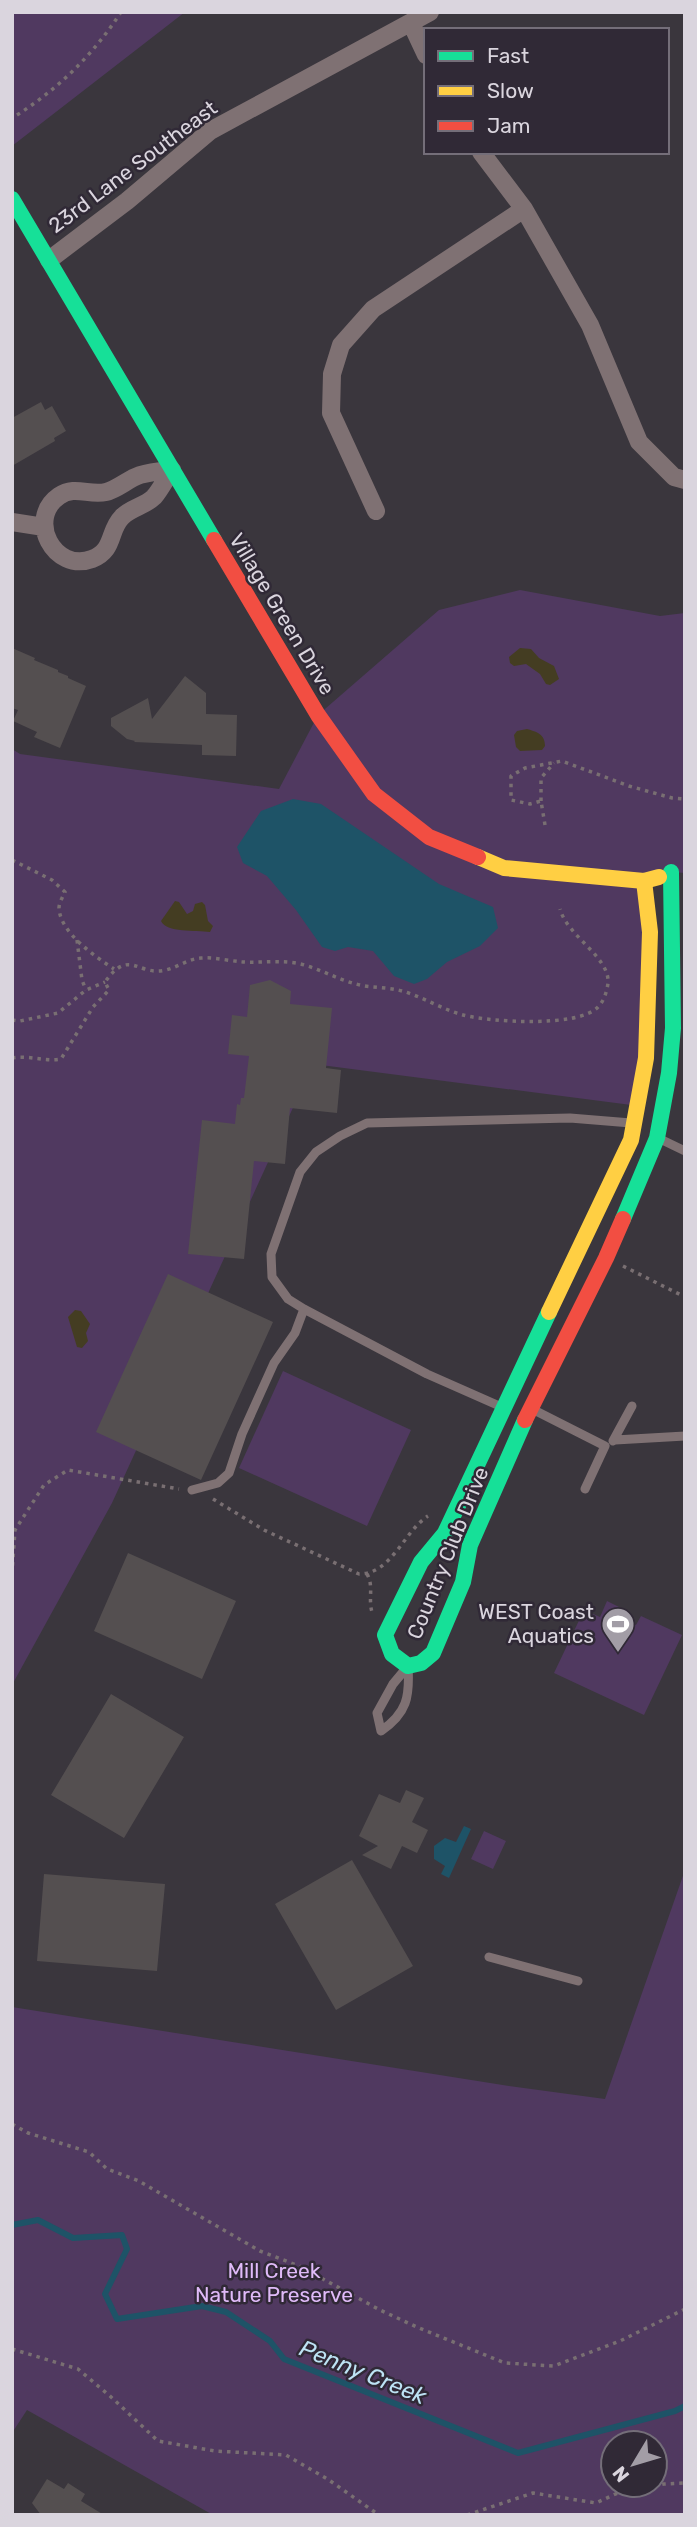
<svg xmlns="http://www.w3.org/2000/svg" width="697" height="2527" viewBox="0 0 697 2527" font-family="Rubik,sans-serif">
  <style>
    .green { fill: #503960; fill-rule: evenodd }
    .sand { fill: #443d22 }
    .water { fill: #1e5367 }
    .lines { fill: none; stroke-linecap: round; stroke-linejoin: round }
    .stream { stroke: #1e5367; stroke-width: 6 }
    .building { fill: #544f50 }
    .path { stroke: #796f72; stroke-width: 3.5; stroke-dasharray: 3.5 5; stroke-linecap: butt }
    .lane { stroke: #7f7173; stroke-width: 9 }
    .street { stroke: #7f7173; stroke-width: 18 }
    .fast { stroke: #16e098; stroke-width: 16 }
    .slow { stroke: #ffcf43; stroke-width: 16 }
    .jam { stroke: #f24e42; stroke-width: 16 }
    .labels { text-anchor: middle; stroke-width: 5; stroke-linejoin: round; paint-order: stroke }
    .street-label { font-size: 21px; fill: #dad5de; stroke: #302936 }
    .poi-label { font-size: 21px; fill: #dad5de; stroke: #302936; text-anchor: end }
    .park-label { font-size: 21px; fill: #dfbaf8; stroke: #302936 }
    .water-label { font-size: 23px; font-style: italic; fill: #bde3f4; stroke: #302936 }
  </style>
  <rect width="100%" height="100%" fill="#3a363d"/>
  <path class="green" d="M12 12H185L12 146Z
    M520 590 660 616 685 613V873L671 872 645 882 639 1106 313 1064 112 1503 12 1685V749L20 754 279 789 318 715 439 610Z
    M283 1371 411 1430 367 1526 239 1468Z
    M607 1601 625 1610 622 1619 636 1625 641 1616 682 1635 644 1715 554 1673 584 1610 600 1617Z
    M484 1831 506 1841 493 1869 471 1859Z
    M685 1870V2515H213L27 2410 12 2433V2007L509 2086 605 2099ZM613 2443H655V2485H613Z"/>
  <path class="sand" d="M520 648 531 649 539 658 554 666 559 679 550 685 546 684 540 674 526 664 514 666 510 663 509 657Z
    M527 729C537 732 545 734 545 746L542 750 520 751 516 747 514 735 517 731Z
    M175 901 179 902 187 914 193 911 195 904 202 902 205 905 208 921 213 926 210 932C196 930 166 933 161 921Z
    M75 1310 81 1311 90 1324 86 1333 88 1341 82 1348 77 1347 68 1317Z"/>
  <path class="water" d="M293 799 321 804 439 884 493 907 498 928 480 946 447 962 427 979 414 984 394 976 373 951 348 947 335 951 322 947 296 910 267 876 243 863 237 847 261 811Z
    M464 1826 471 1829 449 1878 441 1874 445 1866 434 1859V1846L445 1838 456 1842Z"/>
  <g class="lines">
    <path class="stream" d="M12 2225 38 2220 73 2238 122 2235 127 2249 105 2294 117 2319 202 2306 226 2312 270 2341 284 2359 518 2453 675 2411 685 2406"/>
  </g>
  <path class="building" d="M41 402 45 410 52 406 66 431 54 438 55 441 12 466V418Z
    M12 648 35 658 34 660 58 670V672L68 676V678L86 686 60 748 34 737 37 732 13 721 18 710 12 708Z
    M185 676 206 693V714L237 715 236 756 202 755V745L134 742 135 741 127 739 111 726V718L148 698 152 719Z
    M270 980 291 991 290 1004 332 1008 326 1068 341 1070 337 1113 290 1108 285 1164 254 1161 244 1259 188 1254 202 1120 235 1124 237 1104 240 1105 241 1098H244L249 1056 228 1054 232 1015 247 1017 250 985Z
    M168 1274 273 1322 201 1480 96 1432Z
    M128 1553 236 1601 202 1679 94 1631Z
    M111 1694 184 1737 124 1838 51 1795Z
    M406 1790 424 1798 412 1822 428 1830 417 1853 402 1846 391 1869 362 1855 378 1846 359 1836 379 1794 400 1803Z
    M352 1860 413 1966 336 2010 275 1904Z
    M44 1874 165 1884 157 1971 37 1961Z
    M47 2479 64 2489 68 2483 85 2494 81 2501 104 2515H41L32 2503Z"/>
  <g class="lines">
    <path class="path" d="M17 115C58 89 94 54 121 12
      M541 801V778L554 763
      M545 825 541 801 530 804 511 800V776L525 768 562 761 629 786 672 798 685 799
      M12 860 52 880 65 892C63 896 59 903 59 908 60 933 96 957 114 969
      M77 940 82 980 86 990
      M12 1020 20 1021 58 1013 86 990 105 982
      M12 1058C30 1055 44 1062 61 1059L93 1007 109 990 105 982C130 947 138 977 166 970 178 967 188 959 201 958 214 957 230 961 243 962 262 963 278 960 296 963 317 967 336 979 356 984 370 988 385 987 398 990 420 995 441 1009 463 1015 490 1022 578 1028 598 1007 604 1001 607 991 608 983 610 957 567 936 560 909
      M623 1266 685 1297
      M213 1499 264 1530 359 1574C392 1574 404 1531 428 1516
      M12 1574 15 1530 44 1485 68 1470 179 1489
      M367 1574C374 1586 368 1599 372 1612
      M12 2124 28 2133 89 2152 107 2169 139 2181 260 2251 299 2266 380 2310 419 2328 505 2363 554 2366 620 2341 685 2309
      M12 2349 78 2369 110 2396 158 2441 215 2451 286 2455 329 2480 379 2515
      M467 2515 533 2493 596 2503 635 2485 650 2487 664 2484 685 2483"/>
    <path class="lane" d="M658 1138 685 1151
      M504 1408 427 1374 304 1309 288 1299 272 1277 271 1254 300 1172 316 1152 340 1136 367 1123 570 1118 631 1123
      M532 1409 605 1446 585 1489
      M615 1440 685 1436
      M613 1441 632 1406
      M192 1490 218 1483 229 1473 242 1434 274 1363 295 1333 304 1309
      M408 1666C410 1697 407 1713 381 1731L377 1713 393 1684Z
      M489 1957 578 1981"/>
    <path class="street" d="M411 23 426 55
      M481 152 524 209 590 325 639 442 674 477 685 480
      M49 260 127 201 210 131 430 12
      M172 470C166 478 161 489 154 497 145 506 130 508 122 517 108 531 115 550 92 559 54 573 26 519 59 496 75 485 89 496 106 492 118 489 128 479 140 475 150 472 162 471 172 470Z
      M376 511 331 413 332 374 341 345 373 309 524 209
      M12 522 44 527"/>
    <path class="fast" d="M12 199 214 540
      M623 1219 657 1138 669 1073 673 1028 671 872
      M525 1420 470 1545 463 1582 433 1653 421 1663 408 1666 392 1654 385 1635 421 1562 445 1533 549 1312"/>
    <path class="slow" d="M478 857 504 868 644 881 659 877
      M549 1312 631 1140 646 1058 650 932 644 881"/>
    <path class="jam" d="M214 540 318 715 374 794 429 837 478 857
      M525 1420 606 1258 623 1219"/>
  </g>
  <defs>
    <symbol id="stadium-pin" viewBox="-11 -11 22 30"><path d="M0 17L-7.5 6A9.5 9.5 0 1 1 7.5 6Z" fill="#a29da6" stroke="#302936"/><path d="M0-5a6.5 5 0 1 0 0 10a6.5 5 0 1 0 0-10ZM-3.5-1.8h7v3.6h-7Z" fill="#fff"/></symbol>
  </defs>
  <g fill-rule="evenodd">
    <use href="#stadium-pin" x="599" y="1605" width="38" height="52"/>
  </g>
  <g class="labels">
    <g class="street-label">
      <text transform="translate(133 167) rotate(-37)" y="7">23rd Lane Southeast</text>
      <text transform="translate(282 614) rotate(59)" y="7">Village Green Drive</text>
      <text transform="translate(448 1553) rotate(-68)" y="7">Country Club Drive</text>
    </g>
    <g class="poi-label">
      <text x="594" y="1619">WEST Coast<tspan x="594" dy="24">Aquatics</tspan></text>
    </g>
    <g class="park-label">
      <text x="274" y="2278">Mill Creek<tspan x="274" dy="24">Nature Preserve</tspan></text>
    </g>
    <g class="water-label">
      <text transform="translate(363 2372) rotate(22)" y="8">Penny Creek</text>
    </g>
  </g>
  <rect width="697" height="2527" fill="none" stroke="#dad5de" stroke-width="28"/>
  <rect x="424" y="28" width="245" height="126" fill="#302936" stroke="#746e79" stroke-width="2"/>
  <rect x="438" y="51" width="35" height="10" fill="#16e098" stroke="#746e79" stroke-width="2"/>
  <text x="487" y="63" font-size="21" fill="#dad5de">Fast</text>
  <rect x="438" y="86" width="35" height="10" fill="#ffcf43" stroke="#746e79" stroke-width="2"/>
  <text x="487" y="98" font-size="21" fill="#dad5de">Slow</text>
  <rect x="438" y="121" width="35" height="10" fill="#f24e42" stroke="#746e79" stroke-width="2"/>
  <text x="487" y="133" font-size="21" fill="#dad5de">Jam</text>
  <g transform="translate(634 2464) rotate(232)"><circle r="33" fill="#302936" stroke="#746e79" stroke-width="2"/>
  <path d="M0-5L12 26L0 18L-12 26Z" fill="#a29da6"/>
  <text y="-10" font-size="19" font-weight="bold" text-anchor="middle" fill="#dad5de">N</text>
  </g>
</svg>
